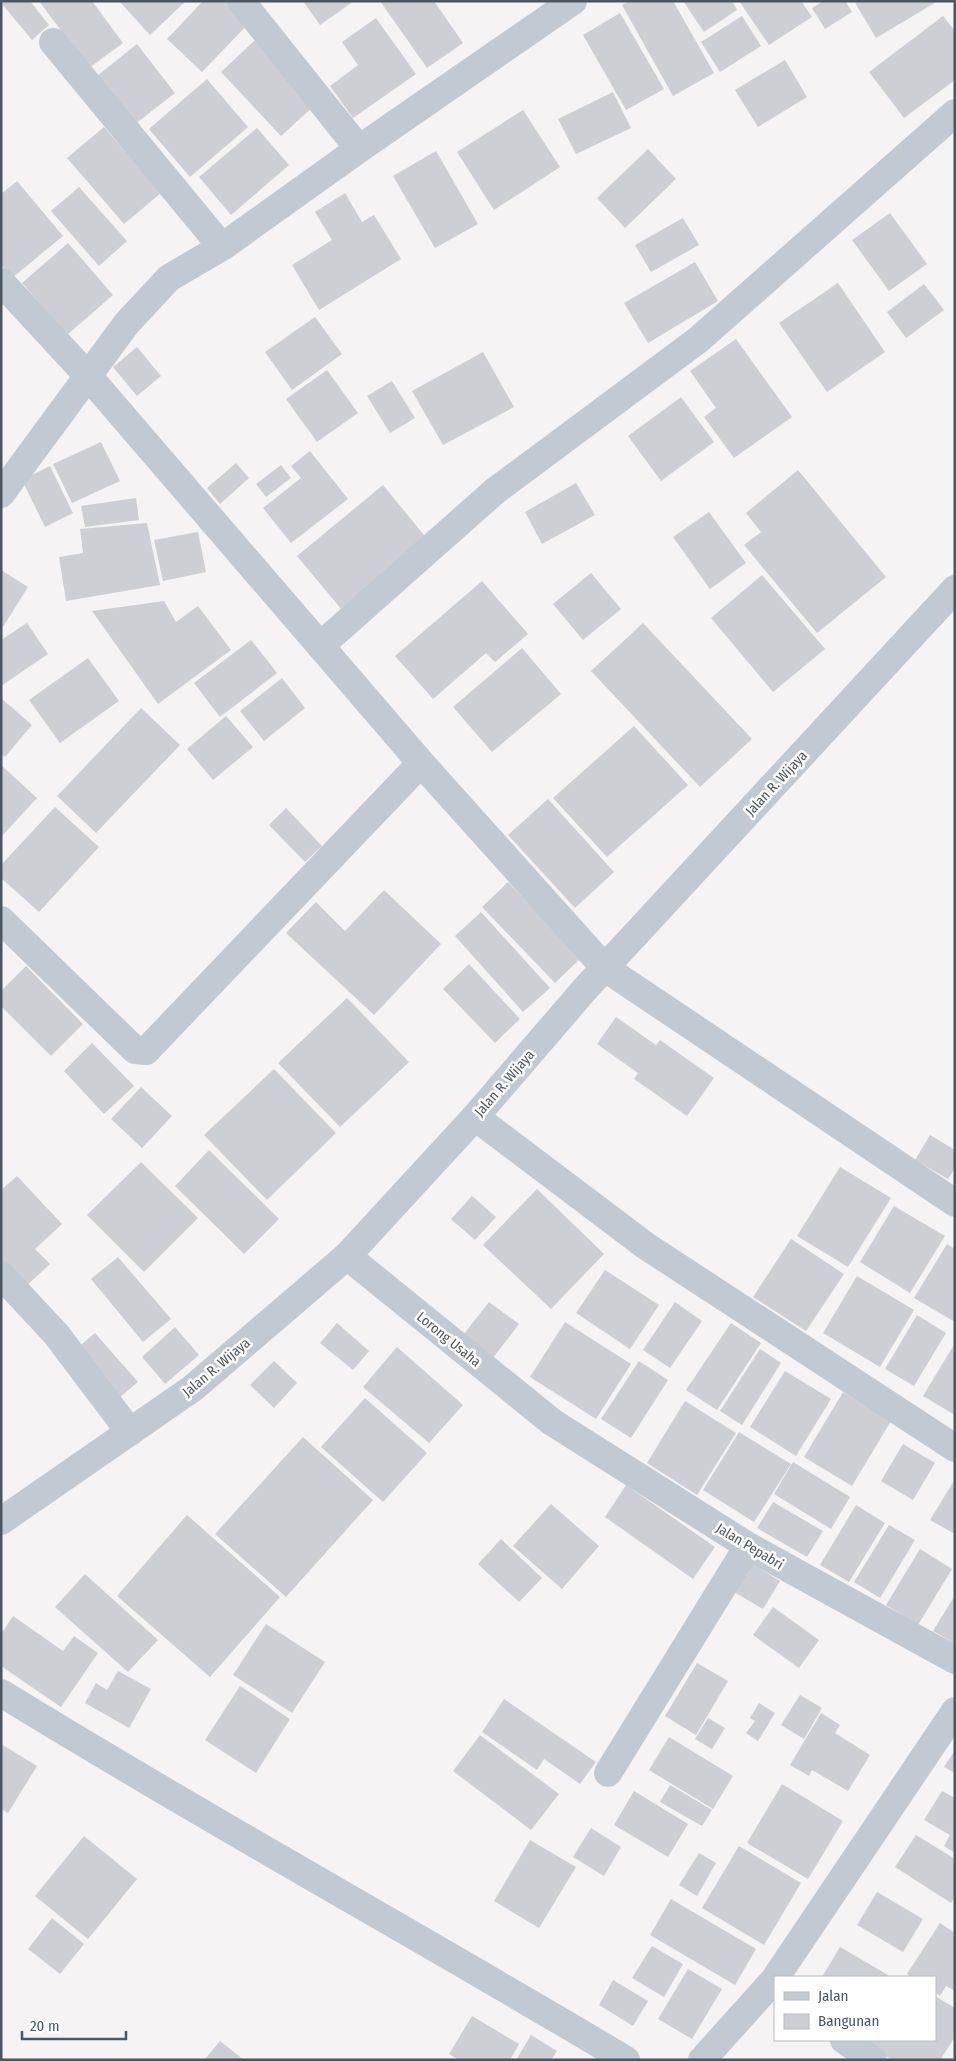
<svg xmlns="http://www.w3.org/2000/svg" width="956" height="2061" viewBox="0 0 956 2061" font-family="'Fira Sans Condensed',sans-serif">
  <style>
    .building { fill: #cdcfd5 }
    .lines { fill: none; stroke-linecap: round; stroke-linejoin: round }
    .minor { stroke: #c1cad2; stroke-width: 28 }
    .tertiary { stroke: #c1cad2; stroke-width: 28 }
    .labels { text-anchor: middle; stroke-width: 5; stroke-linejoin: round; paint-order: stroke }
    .street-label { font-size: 14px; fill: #4a5661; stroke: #fff }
  </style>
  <rect width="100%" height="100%" fill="#f5f3f3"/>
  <path class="building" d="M6 1H30L49 25 32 40 2 4Z
    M39 1H92L123 43 89 68Z
    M119 1H186L150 35Z
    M203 1H232L252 20 202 72 167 39Z
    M303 1H354L320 25Z
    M380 1H434L463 43 427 68Z
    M630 1H673L714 73 673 96 622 5Z
    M683 1H732L737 10 704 32Z
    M739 1H801L812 17 769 45Z
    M824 1H845L852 12 825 29 812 8Z
    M854 1H938L876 38Z
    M620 13 664 89 626 110 583 35Z
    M742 16 761 46 720 72 701 42Z
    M943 16 955 31V80L904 118 869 72Z
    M376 18 416 74 353 118 330 86 358 65 342 42Z
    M255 40 315 105 281 136 221 72Z
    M137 44 175 93 130 128 92 80Z
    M785 60 807 97 758 127 735 90Z
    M207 79 248 127 190 177 149 129Z
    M613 92 631 128 576 154 558 119Z
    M523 110 560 167 494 210 457 152Z
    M104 127 161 193 124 224 67 158Z
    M257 128 289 165 231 215 199 177Z
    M648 149 676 179 625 228 597 198Z
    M436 151 478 224 435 248 393 176Z
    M17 181 63 236 12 278 1 265V194Z
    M79 187 127 241 99 266 51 211Z
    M345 193 362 222 374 215 401 259 319 310 292 265 332 240 315 212Z
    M890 213 927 264 889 291 852 240Z
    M683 218 699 245 651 272 635 245Z
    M68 243 113 295 67 335 22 283Z
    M695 262 718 301 648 343 624 303Z
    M838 283 885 352 827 392 779 323Z
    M924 284 944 310 906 338 887 312Z
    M315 317 342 354 292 390 265 352Z
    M736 339 792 417 734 458 704 417 716 408 690 371Z
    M137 347 161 376 137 396 113 367Z
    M483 352 514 407 443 445 412 391Z
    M327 370 358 413 317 442 286 399Z
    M392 381 415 418 390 433 367 396Z
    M681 397 714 442 661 481 628 436Z
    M101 442 120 481 72 503 53 464Z
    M310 451 348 499 291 543 263 508 301 478 291 466Z
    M236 463 249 478 220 504 207 488Z
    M281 465 291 478 266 497 256 484Z
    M50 466 73 513 45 527 22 480Z
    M798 470 886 577 817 633 744 545 761 532 746 513Z
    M576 483 595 515 542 544 525 512Z
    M383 485 428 540 342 610 297 556Z
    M136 498 139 520 85 527 81 506Z
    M709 512 746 563 710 589 673 537Z
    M147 523 160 585 66 601 59 557 83 553 80 529Z
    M198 532 206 572 163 581 154 540Z
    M1 570 28 587 1 630Z
    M591 573 621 609 583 640 553 604Z
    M762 575 825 649 773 692 711 618Z
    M482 581 528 634 495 662 486 653 433 699 395 656Z
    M164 601 176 622 198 606 231 650 158 704 92 611Z
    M27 623 48 654 1 686V640Z
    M643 623 752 739 700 787 591 671Z
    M251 640 277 673 220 717 194 683Z
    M522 648 561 694 492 752 453 707Z
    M88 658 119 701 60 743 29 700Z
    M282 678 305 708 264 741 240 711Z
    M1 698 32 725 5 757 1 754Z
    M141 708 180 745 96 833 57 796Z
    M226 716 253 747 213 780 187 749Z
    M634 726 688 785 607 857 553 798Z
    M1 765 37 798 1 837Z
    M548 799 614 872 575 908 508 835Z
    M55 807 99 847 39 912 1 878V865Z
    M286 808 322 846 305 862 269 825Z
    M508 882 581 958 555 983 482 907Z
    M384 890 441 944 374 1015 286 933 316 902 345 931Z
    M481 912 550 988 523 1012 455 936Z
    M469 964 520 1019 495 1043 443 989Z
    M26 966 83 1024 51 1056 1 1006V991Z
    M347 998 409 1062 340 1127 278 1063Z
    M616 1017 656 1045 660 1040 714 1078 687 1116 634 1079 638 1073 597 1044Z
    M92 1043 134 1086 104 1114 64 1071Z
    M274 1069 336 1133 267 1200 204 1135Z
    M141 1087 172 1116 142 1148 111 1119Z
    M930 1135 955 1150V1168L948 1179 915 1160Z
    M209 1150 279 1219 244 1254 175 1186Z
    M141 1162 198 1218 144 1272 87 1215Z
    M840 1167 891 1198 848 1267 797 1236Z
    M17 1176 62 1224 35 1249 50 1264 25 1287 1 1262V1190Z
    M537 1189 604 1254 551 1309 483 1245Z
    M472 1196 496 1217 475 1240 451 1219Z
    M894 1206 945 1236 910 1293 860 1262Z
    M791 1239 844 1274 806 1331 753 1297Z
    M947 1244 955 1249V1322L914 1298Z
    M118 1257 171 1319 143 1342 91 1279Z
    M605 1270 659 1305 630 1349 576 1313Z
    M857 1276 914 1310 880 1367 823 1333Z
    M489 1302 519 1324 493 1358 464 1334Z
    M675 1302 702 1321 670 1368 643 1350Z
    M917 1315 946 1333 914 1386 885 1369Z
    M565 1322 631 1364 596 1419 530 1377Z
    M337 1323 369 1351 353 1370 320 1343Z
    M731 1323 761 1343 717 1410 686 1390Z
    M175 1327 199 1355 165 1384 142 1357Z
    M95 1333 138 1382 119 1398 76 1349Z
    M955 1343V1415L923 1396Z
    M397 1347 463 1405 429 1443 363 1387Z
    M760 1349 781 1363 742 1425 720 1411Z
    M274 1361 297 1383 274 1408 250 1385Z
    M639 1361 668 1380 631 1438 601 1419Z
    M785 1371 831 1399 796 1456 750 1427Z
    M843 1392 891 1421 852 1486 804 1457Z
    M365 1398 427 1453 383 1502 321 1447Z
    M685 1401 736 1433 697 1495 647 1463Z
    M739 1432 791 1464 754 1522 703 1490Z
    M303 1437 373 1500 286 1597 215 1534Z
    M903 1444 935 1463 913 1500 881 1481Z
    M793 1462 850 1497 831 1529 774 1494Z
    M955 1479V1534L930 1520Z
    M626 1485 715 1547 693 1579 605 1517Z
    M773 1502 823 1531 807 1557 757 1528Z
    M551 1504 599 1546 562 1589 513 1546Z
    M856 1505 885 1523 849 1582 820 1565Z
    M187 1515 280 1597 210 1677 117 1596Z
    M889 1525 915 1540 880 1598 854 1582Z
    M501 1539 542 1578 519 1602 478 1564Z
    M920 1549 952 1569 918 1625 886 1605Z
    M751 1563 780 1581 763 1609 734 1592Z
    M85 1574 158 1640 128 1672 55 1607Z
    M955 1595V1644L933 1631Z
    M773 1607 819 1640 799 1668 753 1635Z
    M13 1616 63 1651 74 1636 98 1653 61 1707 1 1666V1634Z
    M266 1624 325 1662 292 1713 233 1675Z
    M697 1663 728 1681 696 1735 665 1716Z
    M118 1671 151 1689 129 1728 85 1703 96 1683 107 1690Z
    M240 1686 290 1719 256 1773 205 1740Z
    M800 1695 822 1708 804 1739 781 1725Z
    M504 1699 596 1762 580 1784 544 1759 537 1770 482 1732Z
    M759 1703 775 1713 758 1741 746 1733 755 1721 750 1718Z
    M821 1713 840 1725 835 1733 870 1755 848 1791 812 1770 809 1776 790 1765Z
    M708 1718 725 1728 712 1749 695 1739Z
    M480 1735 559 1794 531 1830 453 1771Z
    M669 1737 733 1776 713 1809 649 1770Z
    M1 1744 37 1766 8 1813 1 1809Z
    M955 1750V1773L944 1767Z
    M782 1784 843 1821 808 1879 747 1843Z
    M670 1785 712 1810 702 1826 660 1802Z
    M634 1791 688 1824 668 1857 614 1825Z
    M942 1791 955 1798V1853L944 1846 950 1835 924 1820Z
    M591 1828 621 1847 604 1876 573 1857Z
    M916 1835 955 1859V1897L951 1903 895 1867Z
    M84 1836 137 1879 88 1939 35 1896Z
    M530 1840 576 1867 539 1928 494 1901Z
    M739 1846 801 1883 764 1945 702 1908Z
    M699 1853 716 1863 697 1896 679 1885Z
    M877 1892 923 1919 903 1952 857 1925Z
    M671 1899 756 1949 735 1985 650 1935Z
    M52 1918 84 1944 60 1974 28 1949Z
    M940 1923 955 1933V1991L946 1986 940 1996 935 1992V1977H911L907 1974Z
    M652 1946 683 1964 664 1997 632 1978Z
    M840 1947 888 1975 887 1977H822Z
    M688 1969 722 1989 692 2039 658 2019Z
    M613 1980 648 2001 633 2026 599 2005Z
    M935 1996 955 2008V2037L940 2060H892L863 2041 935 2040Z
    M472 2016 519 2044 510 2060H459L449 2054Z
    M531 2035 557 2051 551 2060H516Z
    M220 2041 244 2060H204Z"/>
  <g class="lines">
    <path class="minor" d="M241 1 359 149
      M53 42 222 247
      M1 282 89 377 421 763 605 968 955 1203
      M1 494 127 323 169 278 222 247 359 149 573 1
      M320 646 495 491 698 340 955 113
      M1 920 135 1050 146 1051 421 763
      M475 1117 646 1246 955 1448
      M347 1256 552 1422 748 1546 955 1660
      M1 1275 56 1334 130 1432
      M1 1693C207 1820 419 1936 626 2060
      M608 1773 748 1546
      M776 1977 955 1711
      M844 2040 873 2060
      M702 2060 775 1979"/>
    <path class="tertiary" d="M1 1521 193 1388 347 1256 475 1117 585 989 955 589"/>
  </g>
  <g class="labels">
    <g class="street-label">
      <text transform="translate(776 783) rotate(-47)" y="5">Jalan R. Wijaya</text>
      <text transform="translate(504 1083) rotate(-49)" y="5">Jalan R. Wijaya</text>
      <text transform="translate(449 1339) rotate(39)" y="5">Lorong Usaha</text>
      <text transform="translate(216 1367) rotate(-40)" y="5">Jalan R. Wijaya</text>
      <text transform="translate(750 1546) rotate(31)" y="5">Jalan Pepabri</text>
    </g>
  </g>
  <rect width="956" height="2061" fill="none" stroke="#4a5661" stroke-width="5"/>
  <rect x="774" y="1976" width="162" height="65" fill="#ffffff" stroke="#b7bbc0"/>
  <rect x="784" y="1992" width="25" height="8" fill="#c1cad2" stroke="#b7bbc0"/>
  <text x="818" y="2001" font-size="15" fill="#4a5661">Jalan</text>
  <rect x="784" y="2014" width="25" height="15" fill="#cdcfd5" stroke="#b7bbc0"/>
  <text x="818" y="2026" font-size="15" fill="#4a5661">Bangunan</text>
  <path d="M22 2031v8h104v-8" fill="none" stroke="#4a5661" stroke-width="2.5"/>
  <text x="30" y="2031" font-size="15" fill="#4a5661" stroke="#ffffff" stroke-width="4" paint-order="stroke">20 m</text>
</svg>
